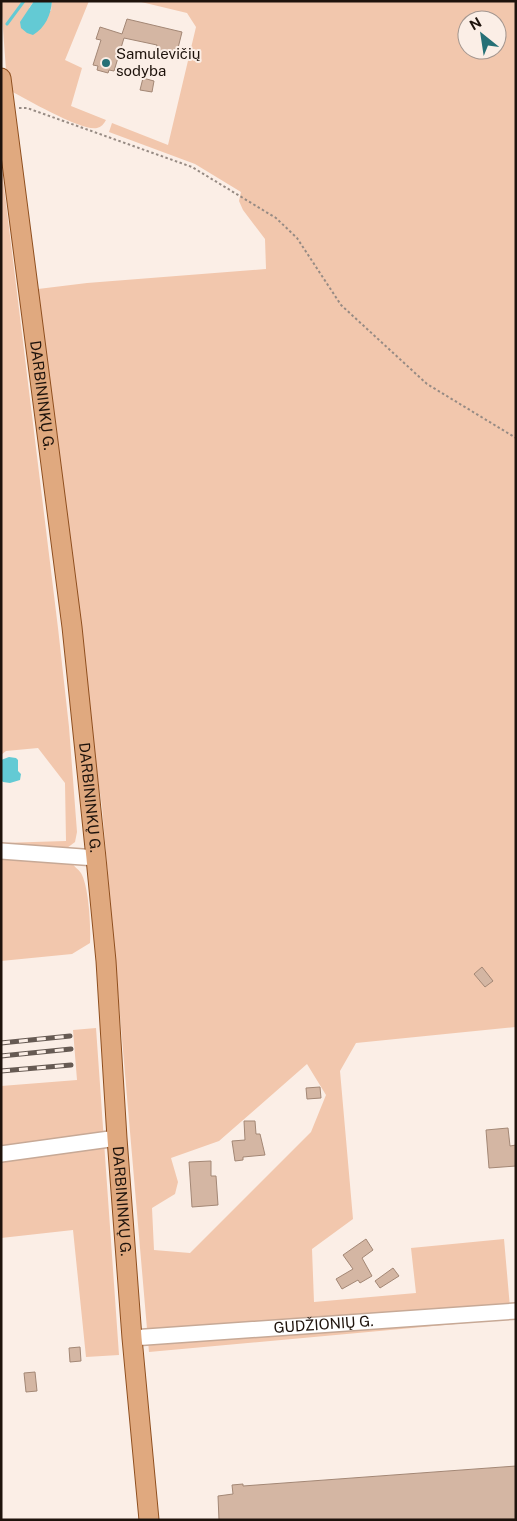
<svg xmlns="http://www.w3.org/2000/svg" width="517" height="1521" viewBox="0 0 517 1521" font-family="'Public Sans',sans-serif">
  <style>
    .green { fill: #f2c7ad; fill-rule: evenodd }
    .water { fill: #63cad4 }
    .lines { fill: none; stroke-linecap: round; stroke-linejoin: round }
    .stream { stroke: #63cad4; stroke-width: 3 }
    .building { fill: #d4b6a3; stroke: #a38775 }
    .minor-casing { stroke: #c7a996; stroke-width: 18 }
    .major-casing { stroke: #8f4f1f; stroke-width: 21 }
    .path { stroke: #978b84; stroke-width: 2; stroke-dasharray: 2.5 2.5; stroke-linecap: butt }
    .minor { stroke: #fff; stroke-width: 15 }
    .major { stroke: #e0a97f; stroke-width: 19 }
    .rail-casing { stroke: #665a53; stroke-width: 5 }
    .rail { stroke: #fbeee6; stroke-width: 3; stroke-dasharray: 9; stroke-linecap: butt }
    .poi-dot { fill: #267076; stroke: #fbeee6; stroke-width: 2 }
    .labels { text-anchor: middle; stroke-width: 4; stroke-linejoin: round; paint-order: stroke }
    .poi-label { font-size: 15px; fill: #1e130c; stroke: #fbeee6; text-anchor: start }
    .street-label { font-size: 15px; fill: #1e130c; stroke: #fbeee6 }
  </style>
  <rect width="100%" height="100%" fill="#fbeee6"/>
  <path class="green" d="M1 1H34L29 8 51 11 52 1H89L65 60 82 68 71 106 106 120C104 124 101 127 97 128 83 132 26 99 11 91L7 84Z
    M137 1H516V1027L356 1043 340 1071 353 1219 312 1249 314 1302 416 1293 411 1248 504 1239 511 1319 149 1352 102 807C77 635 60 461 38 289L87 283 266 269 265 239 243 210 239 201 241 192 195 164 109 132 112 123 168 145 196 27 187 13ZM467 20H497V50H467ZM307 1064 326 1095 311 1132 190 1253 154 1250 152 1208 175 1194 178 1182 171 1158 219 1141Z
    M1 162 58 628 69 727 77 832 75 842 67 848C69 853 70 859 72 863 75 868 80 870 82 875 89 890 91 927 90 943L72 954 1 961V843L66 841 65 783 38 748 6 751 1 755Z
    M96 1028 119 1355 86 1357 73 1230 1 1238V1086L77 1080 73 1030Z"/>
  <path class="water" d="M34 1H52C51 15 45 28 33 35L27 33 21 28 20 22Z
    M9 757 16 758 18 760V771L21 774 20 780 10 783 3 782 1 780V760Z"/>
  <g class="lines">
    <path class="stream" d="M7 24 24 1"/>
  </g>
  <path class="building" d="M127 19 182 32 176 56 155 51 157 45 124 38 114 71 109 70 108 73 97 70 98 66 93 65 101 40 96 39 100 27 122 34Z
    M143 78 154 81 152 92 140 90Z
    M482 967 493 981 485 987 474 974Z
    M320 1087 321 1098 307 1099 306 1088Z
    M244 1121H255L256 1134H260L265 1155 243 1157V1160L235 1161 232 1141 245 1140Z
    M508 1128 510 1146 516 1145V1166L489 1168 486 1130Z
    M211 1161V1176H216L218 1205 192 1207 189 1162Z
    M366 1239 373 1250 362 1258 372 1276 360 1283 358 1280 342 1289 336 1279 353 1269 343 1255Z
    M393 1268 399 1276 380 1288 375 1281Z
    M80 1347 81 1361 70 1362 69 1348Z
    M35 1372 37 1391 26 1392 24 1373Z
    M516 1466V1519L219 1520 218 1496 233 1494 232 1485 243 1484V1486Z"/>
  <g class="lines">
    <defs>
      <g id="minor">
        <path d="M1 851 96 858"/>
        <path d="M1 1154 117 1138"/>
        <path id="s1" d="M132 1338 516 1311"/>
      </g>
      <g id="major">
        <path id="s2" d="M1 78 72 627 96 858 106 961 117 1138 132 1338 149 1520"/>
      </g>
    </defs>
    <use href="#minor" class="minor-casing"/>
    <use href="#major" class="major-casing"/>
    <path class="path" d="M19 108H27L192 167 276 218 297 238 341 305 427 384 516 438"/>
    <use href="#minor" class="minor"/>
    <use href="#major" class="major"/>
    <defs>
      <path id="rail" d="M1 1043 70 1036
        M1 1056 71 1049
        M1 1071 71 1065"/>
    </defs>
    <use href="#rail" class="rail-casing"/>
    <use href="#rail" class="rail"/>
  </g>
  <circle class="poi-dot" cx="106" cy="63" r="5"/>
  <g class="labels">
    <g class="poi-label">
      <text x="116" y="59">Samulevičių<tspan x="116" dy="17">sodyba</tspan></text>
    </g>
    <g class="street-label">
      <text dy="5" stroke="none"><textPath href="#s2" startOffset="320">DARBININKŲ G.</textPath></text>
      <text dy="5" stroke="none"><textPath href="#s2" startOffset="725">DARBININKŲ G.</textPath></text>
      <text dy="5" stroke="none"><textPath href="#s2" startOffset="1130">DARBININKŲ G.</textPath></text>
      <text dy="5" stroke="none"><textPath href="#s1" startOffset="192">GUDŽIONIŲ G.</textPath></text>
    </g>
  </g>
  <rect width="517" height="1521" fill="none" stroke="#1e130c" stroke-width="5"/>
  <g transform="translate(482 35) rotate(330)"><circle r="24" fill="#fbeee6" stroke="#a3968f"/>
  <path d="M0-4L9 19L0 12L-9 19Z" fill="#267076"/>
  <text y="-8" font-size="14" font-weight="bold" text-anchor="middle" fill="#1e130c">N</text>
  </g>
</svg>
